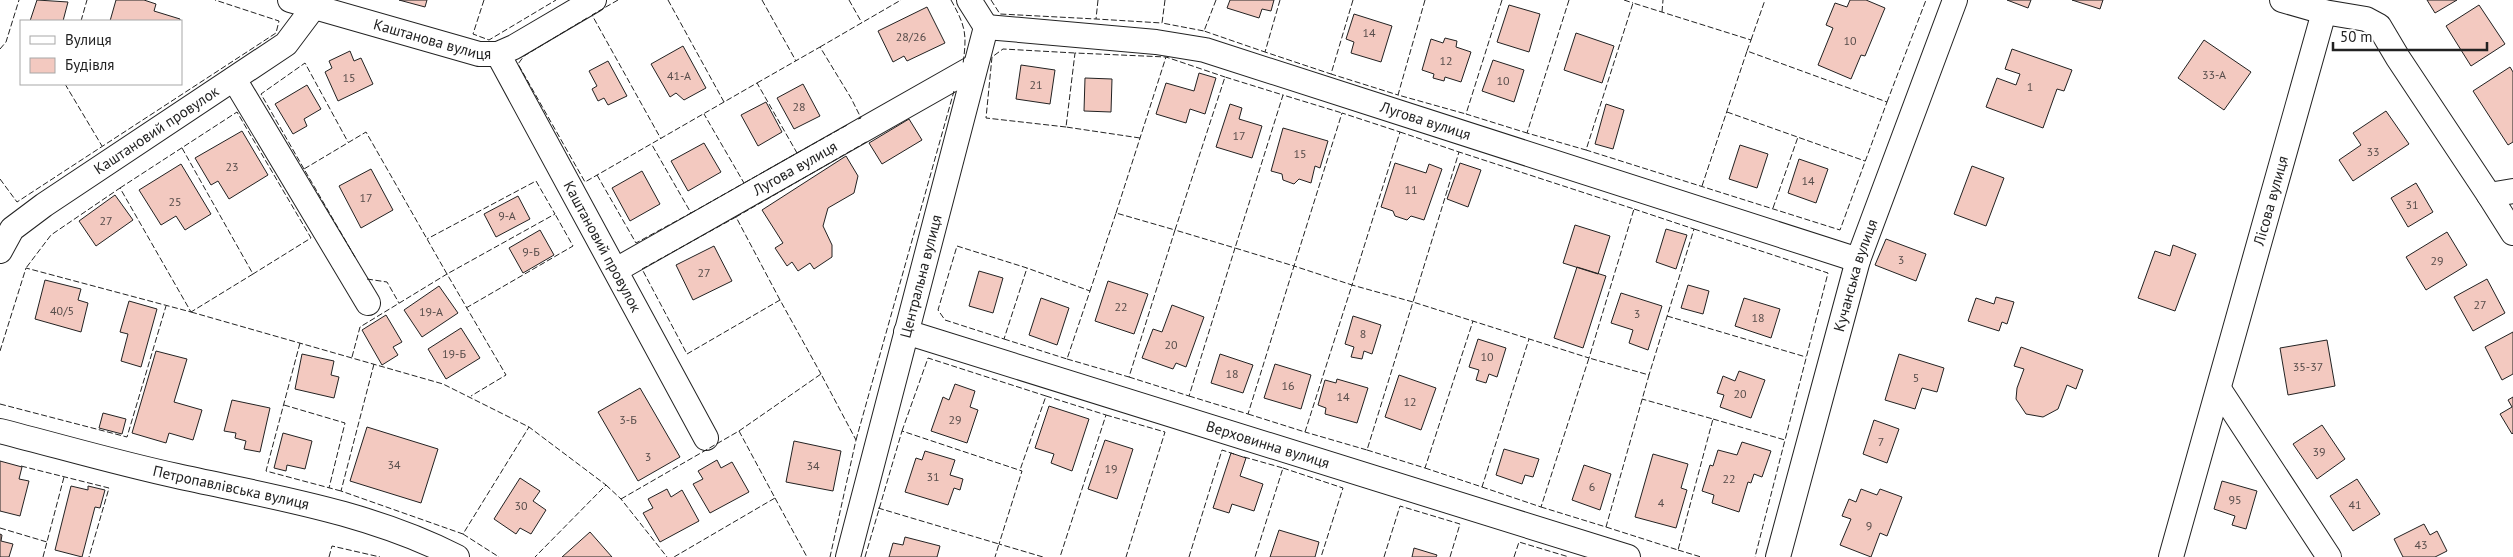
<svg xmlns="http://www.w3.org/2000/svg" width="2513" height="557" viewBox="0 0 2513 557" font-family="'PT Sans',sans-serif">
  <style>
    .building { fill: #f3c9c0; stroke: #222 }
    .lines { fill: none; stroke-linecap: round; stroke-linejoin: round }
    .minor-casing { stroke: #222; stroke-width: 26 }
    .minor { stroke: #fff; stroke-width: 24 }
    .fence { stroke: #222; stroke-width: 1; stroke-dasharray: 6 2.5; stroke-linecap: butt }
    .labels { text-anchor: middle; stroke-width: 4; stroke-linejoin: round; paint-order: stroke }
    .number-label { font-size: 12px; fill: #564c4a }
    .street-label { font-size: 15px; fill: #222; stroke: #fff }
  </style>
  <rect width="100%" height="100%" fill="#fff"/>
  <path class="building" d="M37 0 68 2 63 21H30Z
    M116 0H144L156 4 154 11 180 19V21H110Z
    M399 0H427L425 7Z
    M1230 0H1274L1271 11 1262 9 1259 18 1227 8Z
    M1850 0H1866L1885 8 1865 56 1861 55 1851 79 1818 65 1833 28 1826 25 1835 3 1847 7Z
    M2007 0H2031L2028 8Z
    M2072 0H2103L2100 9Z
    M2427 0H2457L2435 13Z
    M1509 5 1540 14 1529 52 1497 42Z
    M2479 5 2505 44 2471 66 2446 26Z
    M927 7 945 43 907 61 904 56 893 62 878 31Z
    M1354 14 1392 26 1381 62 1351 53 1354 42 1346 39Z
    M1576 33 1614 46 1602 83 1564 70Z
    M1445 38 1457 41 1456 47 1471 52 1461 82 1445 77 1444 81 1433 78 1434 74 1422 70 1431 39 1443 43Z
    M2204 40 2251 72 2224 110 2178 78Z
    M683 46 706 88 684 100 676 93 670 97 651 64Z
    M2012 49 2072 70 2064 91 2057 89 2043 128 1986 107 1997 78 2016 85 2020 74 2005 69Z
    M350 51 354 61 361 58 373 84 338 101 325 72 332 68 329 61Z
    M1493 60 1524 70 1514 102 1482 91Z
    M608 61 627 96 608 105 604 98 598 101 592 89 597 86 589 71Z
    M1021 65 1055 70 1050 104 1016 99Z
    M2510 67 2513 72V142L2508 145 2473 91Z
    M1199 73 1216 78 1205 114 1190 109 1186 123 1156 114 1166 83 1194 91Z
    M1085 78 1112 79 1111 112 1084 111Z
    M803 84 820 116 794 129 777 98Z
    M307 85 321 109 304 119 307 126 293 134 275 104Z
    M766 102 782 132 758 146 741 115Z
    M1230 104 1242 108 1239 119 1262 126 1252 158 1216 147Z
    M1606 104 1624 110 1613 149 1595 144Z
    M2386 111 2409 144 2353 181 2339 160 2361 145 2353 133Z
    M909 119 922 140 882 164 869 143Z
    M1283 128 1328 141 1320 168 1315 166 1311 183 1299 179 1294 184 1283 180 1282 174 1271 171Z
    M242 131 268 175 229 199 218 181 211 185 195 158Z
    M704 143 721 172 688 191 671 161Z
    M1740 145 1768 154 1757 188 1729 179Z
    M846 156 858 176 854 193 828 208 823 226 832 245V257L814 269 810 263 798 271 792 262 787 266 775 248 783 243 762 210Z
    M1799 159 1828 169 1816 203 1788 193Z
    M1395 163 1426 173 1429 164 1442 169 1424 220 1411 216 1407 220 1395 216 1393 211 1381 207Z
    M1460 163 1481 170 1468 207 1447 199Z
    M181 164 211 214 185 230 176 216 161 225 139 190Z
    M1972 166 2004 178 1986 226 1954 214Z
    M371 169 393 210 361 228 339 186Z
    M642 171 660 204 630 221 612 188Z
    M2416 183 2433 212 2408 227 2391 198Z
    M115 195 133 220 96 246 79 221Z
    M518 196 530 219 496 237 484 214Z
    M1575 225 1610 236 1598 274 1563 263Z
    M1666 229 1687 235 1676 269 1656 262Z
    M540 230 554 255 523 273 509 248Z
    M2447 232 2467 265 2426 290 2406 257Z
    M1886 239 1926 254 1916 281 1875 265Z
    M2173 245 2196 254 2175 311 2138 298 2155 251 2170 256Z
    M714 246 732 281 693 300 676 265Z
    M1577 267 1606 276 1583 348 1554 338Z
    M979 271 1003 278 993 313 969 306Z
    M2487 279 2505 313 2473 331 2454 297Z
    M45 280 81 289 78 300 88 303 81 332 35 319Z
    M1108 281 1148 294 1134 334 1095 321Z
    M1688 285 1709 291 1703 314 1681 308Z
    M439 286 458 313 422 337 404 310Z
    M1621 293 1662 306 1648 350 1629 343 1633 330 1611 323Z
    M1996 297 2014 302 2007 324 2002 322 1999 331 1968 321 1976 298 1994 304Z
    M1041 298 1069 308 1057 345 1029 335Z
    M1744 298 1780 309 1771 338 1735 326Z
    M129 301 157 309 141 367 121 361 128 334 120 332Z
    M1172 305 1204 317 1186 367 1176 363 1173 369 1142 358 1153 329 1162 332Z
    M386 315 402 342 393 347 398 355 382 365 362 330Z
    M1353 316 1381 325 1372 354 1364 351 1362 359 1351 357 1354 347 1345 344Z
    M461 328 480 358 446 379 428 349Z
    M2513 332V374L2502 380 2485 347Z
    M1478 339 1506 348 1497 377 1489 374 1486 383 1476 380 1479 370 1469 367Z
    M2327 340 2335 386 2288 395 2280 348Z
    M2021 347 2083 370 2076 389 2067 385 2058 409 2043 417 2026 414 2016 399 2017 388 2024 369 2014 366Z
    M156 351 187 359 174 402 202 410 193 440 169 433 166 443 132 433Z
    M302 354 334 361 331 375 339 377 334 398 295 389Z
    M1220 354 1253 365 1243 393 1211 383Z
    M1899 354 1944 368 1937 392 1922 388 1915 409 1885 400Z
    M1275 364 1311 375 1301 409 1264 398Z
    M1739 371 1765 380 1751 418 1720 407 1724 395 1717 393 1723 376 1735 381Z
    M1399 375 1436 388 1421 430 1385 417Z
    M1337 379 1368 388 1357 423 1325 414 1326 408 1318 405 1325 380 1336 383Z
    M955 384 975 391 970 407 978 410 967 443 931 431 943 397 949 400Z
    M640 388 680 457 638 481 598 412Z
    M2513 397V433L2512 434 2500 414 2512 407 2508 400Z
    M232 400 270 408 260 452 244 449 246 441 235 438 236 433 224 431Z
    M1049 406 1089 419 1072 471 1051 463 1054 454 1035 448Z
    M103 413 126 419 122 434 99 428Z
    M1874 420 1899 429 1887 463 1863 454Z
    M2322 425 2345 459 2317 479 2293 444Z
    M367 427 438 449 421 503 350 481Z
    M283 433 312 441 305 469 287 465 286 471 274 468Z
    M1105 440 1133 449 1117 499 1088 489Z
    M794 441 841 451 833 491 786 482Z
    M1742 442 1771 451 1762 477 1754 474 1751 483 1748 482 1739 512 1712 503 1714 495 1702 491 1710 465 1713 466 1718 450 1737 455Z
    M1504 449 1539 459 1533 477 1525 475 1522 484 1496 475Z
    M925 451 955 460 950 475 963 479 960 490 954 488 948 505 905 492 916 458 922 460Z
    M1231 453 1246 458 1240 476 1263 484 1254 511 1232 504 1229 513 1213 508Z
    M1653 454 1688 464 1681 488 1687 490 1676 528 1635 517Z
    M717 460 721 468 732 462 749 492 710 513 693 484 703 479 698 471Z
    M0 461 22 467 19 479 29 481 20 516 0 511Z
    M1584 465 1611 474 1600 510 1572 500Z
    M520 478 540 491 533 501 546 510 531 534 520 528 516 534 494 519Z
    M2357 479 2380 514 2353 531 2330 496Z
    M2222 481 2257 491 2246 529 2232 525 2235 516 2214 509Z
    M71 486 88 490V486L105 490 100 508 95 507 82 557 55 550Z
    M667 489 671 497 682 490 699 521 660 542 643 513 653 508 648 499Z
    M1861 489 1877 495 1880 489 1902 497 1887 536 1880 533 1871 557 1840 545 1851 519 1842 516 1849 499 1856 502Z
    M2424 524 2430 535 2437 531 2447 551 2435 557H2403L2394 539Z
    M1279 530 1319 542 1315 557H1270Z
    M590 532 612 557H562Z
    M0 534 2 535 1 541 13 544 9 557H0Z
    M905 537 940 546 937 557H889L893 543 903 545Z
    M1414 548 1437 555 1436 557H1412Z"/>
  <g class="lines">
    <defs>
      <g id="minor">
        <path id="s1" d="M290 0 479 54H498L514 47 594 0"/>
        <path d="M2282 0 2324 12 2366 19 2379 26 2398 58 2489 195 2513 191"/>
        <path id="s2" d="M986 27 1156 42 1205 50 1858 260"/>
        <path id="s3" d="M498 54 706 438"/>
        <path d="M234 79 368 303"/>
        <path d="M2489 195 2513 233"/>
        <path id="s4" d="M0 251 12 229 44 205 286 44 313 8"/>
        <path id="s5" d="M616 270 974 67"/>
        <path id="s6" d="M906 332 1628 557"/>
        <path d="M2219 389 2329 557"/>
        <path id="s7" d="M0 431C59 446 117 463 177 476 272 497 369 512 457 557"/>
        <path id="s8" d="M848 557 986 27 969 0"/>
        <path id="s9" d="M1778 557 1858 260 1955 0"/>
        <path id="s10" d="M2171 557 2324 12"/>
      </g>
    </defs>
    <use href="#minor" class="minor-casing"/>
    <use href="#minor" class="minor"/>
    <path class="fence" d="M484 0 473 34 489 40 556 0
      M618 0 592 15 661 139
      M668 0 724 102
      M762 0 796 61
      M849 0 862 23
      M951 0C966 27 967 34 963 64
      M991 0 1000 14 1096 19
      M1098 0 1096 19 1162 23
      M1165 0 1162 23 1204 31
      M1216 0 1204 31 1265 52
      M1280 0 1265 52 1331 74
      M1353 0 1331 74 1398 95
      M1425 0 1398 95 1466 114
      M1502 0 1466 114 1527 133
      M1569 0 1527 133 1586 150
      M1624 0 1633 3
      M1662 12 1663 0
      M587 18 524 56 518 64 585 182 757 83 797 153 744 183
      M81 21 87 0
      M1751 40 1765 0
      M820 47 901 0
      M0 49 6 42 19 0
      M757 83 820 47 851 98 861 118 858 119
      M65 84 102 146
      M1887 102 1926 0
      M1727 112 1865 161
      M1066 127 986 118 992 57 1003 49 1075 53
      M1400 132 1459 152 1413 302 1589 358 1634 209 1459 152
      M1140 138 1066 127 1075 53 1166 57
      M182 148 253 274 191 312
      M797 153 849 124
      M304 169 261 94 305 63 348 142
      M597 175 636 243 691 213 652 145
      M0 179 17 202 276 33 279 21 215 0
      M1702 186 1747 51 1887 102 1840 230 1586 150 1633 3 1751 40 1747 51
      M120 188 237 112 311 238 253 274
      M1773 208 1798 137
      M1634 209 1694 229 1649 375
      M691 213 744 183 704 114
      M1116 213 1166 57 1225 77
      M736 217 868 141
      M1694 229 1828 273 1785 440
      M957 246 1027 268 1004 339 945 320 938 310Z
      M355 257 304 169 366 132 447 274 555 214 536 181 427 239
      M367 279 387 282 399 303
      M780 300 736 217 642 269 687 354 780 300 821 374
      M466 308 573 246 555 214
      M191 312 443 384 529 427 606 485 535 557
      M1667 316 1806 357
      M1004 339 1067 359 1090 291 1027 268
      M300 343 266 471 341 491
      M0 351 26 268 191 312 120 188 51 235 26 268
      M352 357 360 327 447 274 506 375 471 396
      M1067 359 1129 377 1175 230 1116 213 1090 291
      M374 364 341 491 463 534 529 427
      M1129 377 1189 396 1235 248 1175 230 1225 77 1283 95
      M1046 396 1106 415 1060 557
      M1189 396 1248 414 1294 266 1235 248 1283 95 1342 113
      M0 404 127 437 166 306
      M284 405 345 423 329 488
      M1248 414 1305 432 1352 285 1294 266 1342 113 1400 132 1352 285 1413 302 1367 450 1305 432
      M1106 415 1165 432 1126 557
      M1713 419 1785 440 1755 557
      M739 431 821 374 856 440 830 557
      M902 431 928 358 1046 396 1020 470
      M856 440 954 91
      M1367 450 1425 468 1473 321
      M1244 457 1283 468 1255 557
      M21 466 109 488 89 557
      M1283 468 1343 488 1321 557
      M1425 468 1482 487 1529 339
      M606 485 621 499 667 557
      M1482 487 1541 507 1589 358 1649 375 1606 527 1541 507
      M775 498 807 557
      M621 499 739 431 775 498 674 557
      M878 508 999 544 995 557
      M1606 527 1678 550 1713 419 1642 399
      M0 528 47 542
      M463 534 499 557
      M1678 550 1701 557
      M43 557 64 477
      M329 557 332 546 380 557
      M865 557 902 431 1022 471 999 544 1043 557
      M1189 557 1222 450 1234 454
      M1384 557 1400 506 1460 524 1450 557
      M1514 557 1519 542 1569 557"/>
  </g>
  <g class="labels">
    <g class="number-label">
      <text x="1369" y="37">14</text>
      <text x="911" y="41">28/26</text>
      <text x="1850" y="45">10</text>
      <text x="1446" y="65">12</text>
      <text x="2214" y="79">33-А</text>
      <text x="679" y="80">41-А</text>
      <text x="349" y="82">15</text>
      <text x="1503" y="85">10</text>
      <text x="1036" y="89">21</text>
      <text x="2030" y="91">1</text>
      <text x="799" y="111">28</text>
      <text x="1239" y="140">17</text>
      <text x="2373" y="156">33</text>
      <text x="1300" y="158">15</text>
      <text x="232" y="171">23</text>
      <text x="1808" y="185">14</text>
      <text x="1411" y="194">11</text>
      <text x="366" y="202">17</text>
      <text x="175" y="206">25</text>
      <text x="2412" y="209">31</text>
      <text x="507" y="220">9-А</text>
      <text x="106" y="225">27</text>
      <text x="531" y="256">9-Б</text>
      <text x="1901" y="264">3</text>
      <text x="2437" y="265">29</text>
      <text x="704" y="277">27</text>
      <text x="2480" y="309">27</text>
      <text x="1121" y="311">22</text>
      <text x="62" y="315">40/5</text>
      <text x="431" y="316">19-А</text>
      <text x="1637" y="318">3</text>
      <text x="1758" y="322">18</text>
      <text x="1363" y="338">8</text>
      <text x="1171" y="349">20</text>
      <text x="454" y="358">19-Б</text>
      <text x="1487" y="361">10</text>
      <text x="2308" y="371">35-37</text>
      <text x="1232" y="378">18</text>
      <text x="1916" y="382">5</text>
      <text x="1288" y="390">16</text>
      <text x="1740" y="398">20</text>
      <text x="1343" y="401">14</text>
      <text x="1410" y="406">12</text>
      <text x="628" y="424">3-Б</text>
      <text x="955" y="424">29</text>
      <text x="1881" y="446">7</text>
      <text x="2319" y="456">39</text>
      <text x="648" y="461">3</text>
      <text x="394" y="469">34</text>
      <text x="813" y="470">34</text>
      <text x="1111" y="473">19</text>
      <text x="933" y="481">31</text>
      <text x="1729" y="483">22</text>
      <text x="1592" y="491">6</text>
      <text x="2235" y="504">95</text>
      <text x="1661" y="507">4</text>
      <text x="2355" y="509">41</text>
      <text x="521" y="510">30</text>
      <text x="1869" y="530">9</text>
      <text x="2421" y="549">43</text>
    </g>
    <g class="street-label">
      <text dy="5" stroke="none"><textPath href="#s1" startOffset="148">Каштанова вулиця</textPath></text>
      <text dy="5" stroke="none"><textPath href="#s2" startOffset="452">Лугова вулиця</textPath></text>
      <text dy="5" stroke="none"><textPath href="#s4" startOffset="200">Каштановий провулок</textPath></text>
      <text dy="5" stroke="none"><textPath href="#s5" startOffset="206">Лугова вулиця</textPath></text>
      <text dy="5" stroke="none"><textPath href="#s10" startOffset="370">Лісова вулиця</textPath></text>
      <text dy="5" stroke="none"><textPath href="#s3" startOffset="219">Каштановий провулок</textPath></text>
      <text dy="5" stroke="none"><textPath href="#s9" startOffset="292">Кучанська вулиця</textPath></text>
      <text dy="5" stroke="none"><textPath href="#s8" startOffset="290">Центральна вулиця</textPath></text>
      <text dy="5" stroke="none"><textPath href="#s6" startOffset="379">Верховинна вулиця</textPath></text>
      <text dy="5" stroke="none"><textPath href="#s7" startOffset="238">Петропавлівська вулиця</textPath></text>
    </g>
  </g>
  <rect x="20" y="20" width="162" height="65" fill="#ffffff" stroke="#a7a7a7"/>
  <rect x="30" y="36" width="25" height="8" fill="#ffffff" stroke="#a7a7a7"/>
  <text x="65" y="45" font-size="15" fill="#222222">Вулиця</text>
  <rect x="30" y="58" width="25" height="15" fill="#f3c9c0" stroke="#a7a7a7"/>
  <text x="65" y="70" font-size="15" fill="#222222">Будівля</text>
  <path d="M2333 42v8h154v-8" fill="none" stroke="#222222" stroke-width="2.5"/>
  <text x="2340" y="42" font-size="15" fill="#222222" stroke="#ffffff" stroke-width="4" paint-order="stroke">50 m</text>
</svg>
